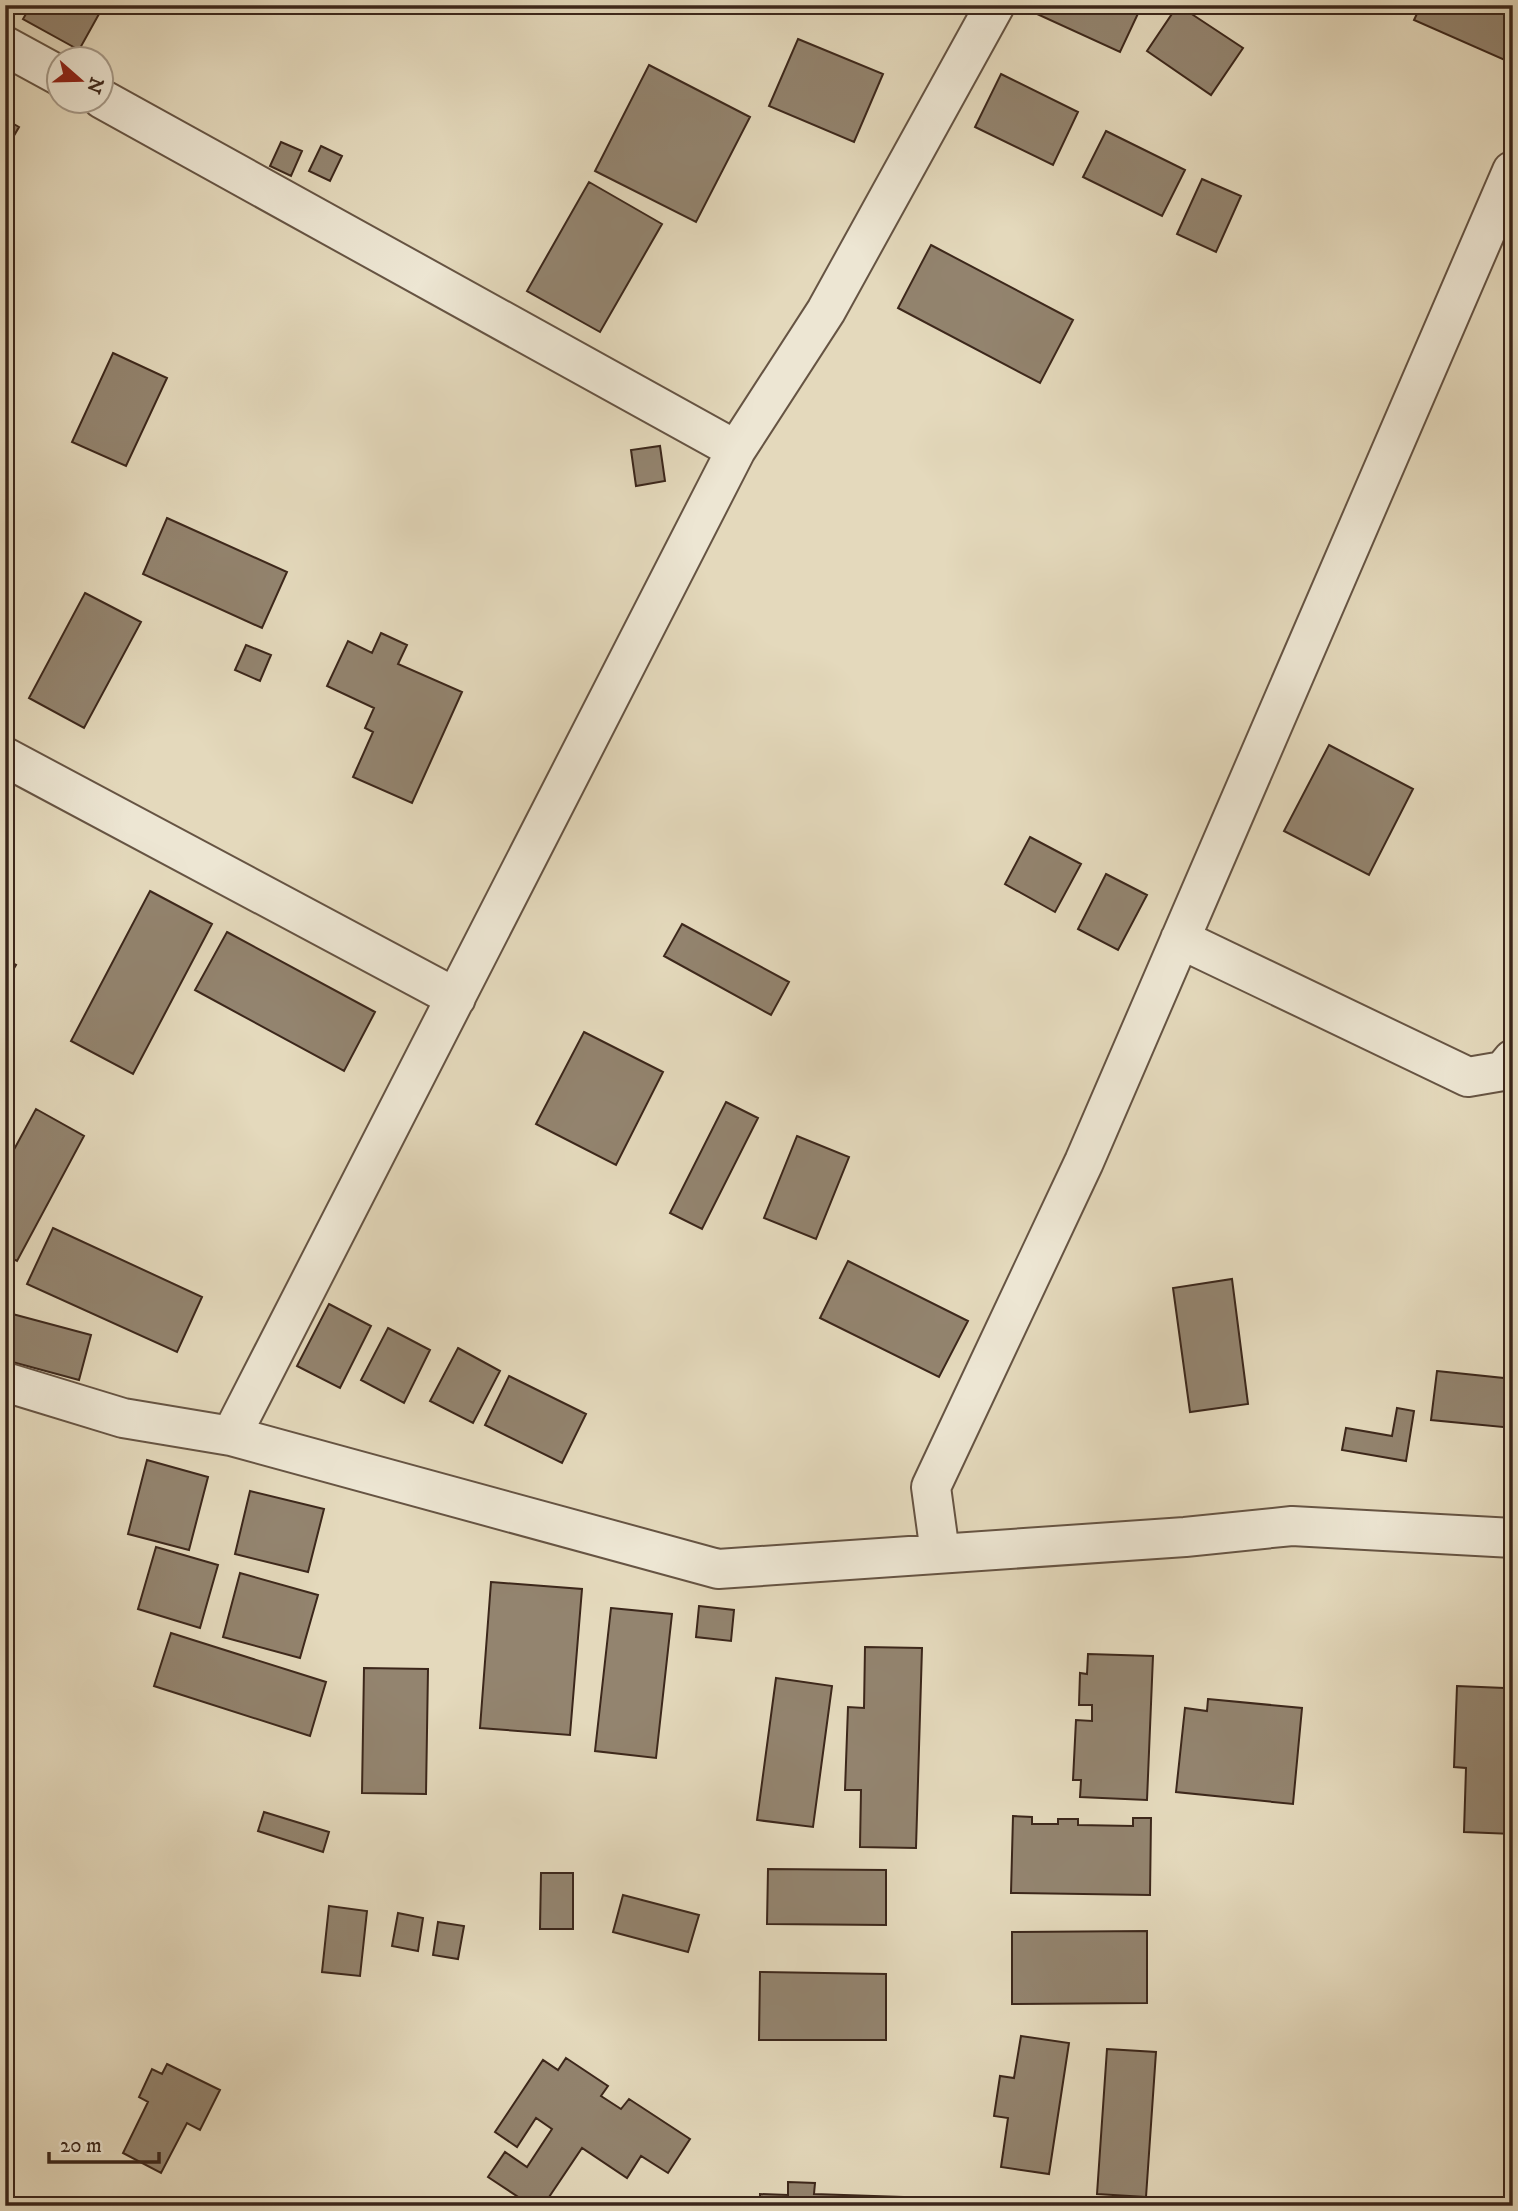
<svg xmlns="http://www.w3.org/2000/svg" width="1518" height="2211" viewBox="0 0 1518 2211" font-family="'IM FELL DW Pica',serif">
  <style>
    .building { fill: #93846f; stroke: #3c271b; stroke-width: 2 }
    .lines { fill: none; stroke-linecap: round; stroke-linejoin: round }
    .street-casing { stroke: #665443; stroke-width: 42 }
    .street { stroke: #ede6d3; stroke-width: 38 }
  </style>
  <rect width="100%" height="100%" fill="#e4d9bc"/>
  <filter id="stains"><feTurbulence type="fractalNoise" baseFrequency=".00286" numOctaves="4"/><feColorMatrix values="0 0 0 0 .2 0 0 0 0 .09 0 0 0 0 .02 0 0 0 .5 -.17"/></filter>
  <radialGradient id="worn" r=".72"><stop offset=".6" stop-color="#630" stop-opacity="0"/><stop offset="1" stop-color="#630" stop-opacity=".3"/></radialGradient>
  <path class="building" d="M31 5H104L79 50 23 19Z
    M1041 5H1142L1120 52 1037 14Z
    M1178 5 1243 48 1211 95 1147 51Z
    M1421 5H1513V48L1507 61 1414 20Z
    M798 39 883 74 854 142 769 106Z
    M649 65 750 117 696 222 595 171Z
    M1001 74 1078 112 1053 165 975 127Z
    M5 119 19 127 5 151Z
    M1106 131 1185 170 1162 216 1083 177Z
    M281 142 302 151 291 176 270 166Z
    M321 146 342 156 330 181 309 171Z
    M1202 179 1241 196 1216 252 1177 234Z
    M589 182 662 224 600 332 527 291Z
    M931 245 1073 320 1040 383 898 308Z
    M113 353 167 378 126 466 72 442Z
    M660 446 665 481 636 486 631 450Z
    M167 518 287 572 262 628 143 574Z
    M85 593 141 622 84 728 29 698Z
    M381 633 407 645 398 664 462 692 412 803 353 777 373 732 365 728 374 708 327 686 348 641 372 653Z
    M246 645 271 655 260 681 235 670Z
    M1329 745 1413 789 1369 875 1284 831Z
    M1030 837 1081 864 1055 912 1005 884Z
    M1106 874 1147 895 1118 950 1078 929Z
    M150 891 212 924 133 1074 71 1041Z
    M682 924 789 982 771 1015 664 956Z
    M227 932 375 1012 344 1071 195 990Z
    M5 959 16 965 5 984Z
    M584 1032 663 1072 616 1165 536 1124Z
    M726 1102 758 1118 702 1229 670 1213Z
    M36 1109 84 1136 17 1261 5 1255V1166Z
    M797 1136 849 1157 816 1239 764 1218Z
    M53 1228 202 1297 177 1352 27 1284Z
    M848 1261 968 1321 939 1377 820 1318Z
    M1232 1279 1248 1404 1190 1412 1173 1288Z
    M329 1304 371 1326 340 1388 297 1366Z
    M5 1312 91 1335 79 1380 5 1360Z
    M388 1328 430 1350 404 1403 361 1380Z
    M458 1348 500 1371 473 1423 430 1401Z
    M1437 1371 1513 1379V1428L1431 1420Z
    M509 1376 586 1414 562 1463 485 1425Z
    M1397 1408 1414 1411 1406 1461 1342 1450 1346 1428 1392 1436Z
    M147 1460 208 1477 189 1550 128 1534Z
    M250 1491 324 1509 308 1572 235 1554Z
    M156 1547 218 1565 200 1628 138 1609Z
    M240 1573 318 1595 300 1658 223 1637Z
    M491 1582 582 1589 570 1735 480 1728Z
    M699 1606 734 1610 731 1641 696 1637Z
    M611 1608 672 1614 656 1758 595 1751Z
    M171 1633 326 1682 310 1736 154 1686Z
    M865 1647 922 1648 916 1848 860 1847 861 1790H845L848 1707 864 1708Z
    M1088 1654 1153 1656 1147 1800 1080 1797 1081 1780H1073L1076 1720 1092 1721V1705H1079L1080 1673 1087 1674Z
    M364 1668 428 1669 426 1794 362 1793Z
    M776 1678 832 1686 813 1827 757 1820Z
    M1457 1686 1504 1688V1699H1513V1834L1464 1832 1466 1768 1454 1767Z
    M1208 1699 1302 1708 1293 1804 1176 1792 1185 1708 1207 1711Z
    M264 1812 329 1832 323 1852 258 1831Z
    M1013 1816 1032 1817V1824H1058V1819H1078V1825L1133 1826V1818H1151L1150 1895 1011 1893Z
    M768 1869 886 1870V1925L767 1924Z
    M541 1873H573V1929H540Z
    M623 1895 699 1915 688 1952 613 1932Z
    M329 1906 367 1911 360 1976 322 1972Z
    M398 1913 423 1918 418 1951 392 1946Z
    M438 1922 464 1926 458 1959 433 1955Z
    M1147 1931V2003L1012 2004V1932Z
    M760 1972 886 1974V2040H759Z
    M1021 2036 1069 2043 1049 2174 1001 2167 1008 2118 994 2116 1000 2076 1014 2078Z
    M1107 2049 1156 2052 1146 2197 1097 2194Z
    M566 2058 608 2086 601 2096 621 2109 629 2099 690 2139 668 2173 641 2156 627 2178 582 2148 543 2206H532L488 2177 505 2152 527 2167 552 2129 536 2118 517 2147 495 2132 543 2060 558 2070Z
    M167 2064 220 2090 200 2130 187 2123 161 2173 123 2153 148 2102 139 2097 152 2069 162 2074Z
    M788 2182 815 2183 814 2194 903 2197V2206H760V2194L788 2195Z"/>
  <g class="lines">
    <defs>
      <path id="street" d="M5 46 60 76
        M102 99 736 450
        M5 757 456 998
        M1180 939 1468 1077 1503 1071 1513 1059
        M5 1382 123 1418 231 1436 718 1569 1185 1537 1292 1526 1513 1538
        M231 1436 736 450 826 311 995 5
        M940 1553 931 1487 1084 1162 1512 171"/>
    </defs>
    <use href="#street" class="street-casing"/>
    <use href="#street" class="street"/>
  </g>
  <rect width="1518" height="2211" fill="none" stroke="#e4d9bc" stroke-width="28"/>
  <rect x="7" y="7" width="1504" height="2197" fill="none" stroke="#3c271b" stroke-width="3.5"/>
  <rect x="14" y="14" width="1490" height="2183" fill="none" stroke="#3c271b" stroke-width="2"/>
  <g transform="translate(80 80) rotate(110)"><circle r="33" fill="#ede6d3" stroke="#a69a89" stroke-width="2"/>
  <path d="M0-5L12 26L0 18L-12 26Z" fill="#8f2418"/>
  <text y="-10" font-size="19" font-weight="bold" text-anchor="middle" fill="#3c271b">N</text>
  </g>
  <path d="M49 2152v10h110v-10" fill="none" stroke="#3c271b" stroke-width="3.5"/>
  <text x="60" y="2152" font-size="21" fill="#3c271b" stroke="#ede6d3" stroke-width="5" paint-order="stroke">20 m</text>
  <rect width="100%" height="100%" filter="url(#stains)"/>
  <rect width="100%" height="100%" fill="url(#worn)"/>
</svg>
